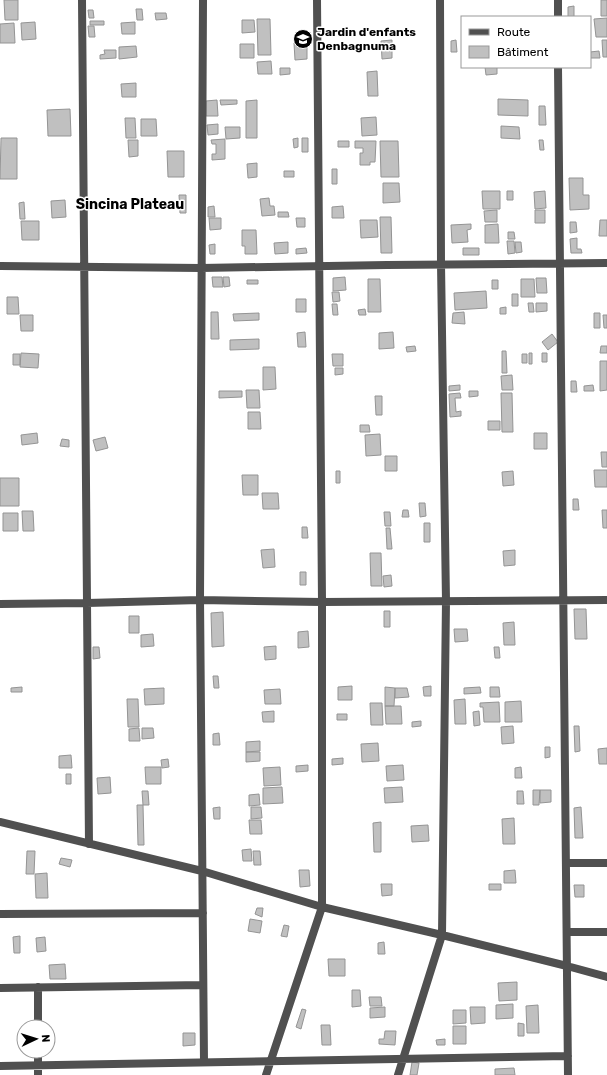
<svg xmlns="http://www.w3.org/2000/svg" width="607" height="1075" viewBox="0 0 607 1075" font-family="Rubik,sans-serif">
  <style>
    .building { fill: #c0c0c0; stroke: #949494 }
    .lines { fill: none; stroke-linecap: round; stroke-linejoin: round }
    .street { stroke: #505050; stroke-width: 8 }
    .labels { text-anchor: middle; stroke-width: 3; stroke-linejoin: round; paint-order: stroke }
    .poi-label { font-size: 12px; font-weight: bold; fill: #000; stroke: #fff; text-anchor: start }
    .quarter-label { font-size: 14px; font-weight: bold; fill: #000; stroke: #fff }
  </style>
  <rect width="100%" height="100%" fill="#fff"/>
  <path class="building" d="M4 0H18V20H5Z
    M601 0H607V16H601Z
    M574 6V17H568V7Z
    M136 9H142L143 20H137Z
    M88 10H93L94 18H89Z
    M155 13H166L167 19 156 20Z
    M607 18V37H596L594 19Z
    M257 19H270L271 55H258Z
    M242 20H254L255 32 242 33Z
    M90 21H104V25H90Z
    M35 22 36 39 22 40 21 23Z
    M135 22V34H122L121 23Z
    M14 23 15 43H0V24Z
    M88 26H94L95 37H89Z
    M392 40V58L382 59 381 41Z
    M456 40 457 52H451V41Z
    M602 40H607V57H603Z
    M294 43H307V59L295 60Z
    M240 44H254V58H240Z
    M136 46 137 57 119 59V47Z
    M104 50H116V58L100 59V55L105 54Z
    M599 51 600 58H590V52Z
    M271 61 272 74H258L257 62Z
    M485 67H497V74L486 75Z
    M280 68H290V74L280 75Z
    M377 71 378 96H368L367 72Z
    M136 83V97H122L121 84Z
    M498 99 528 100V116L498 115Z
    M217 100 218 116H206V101Z
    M220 100H237V104L221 105Z
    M257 100V138H246V101Z
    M539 106H545L546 125H539Z
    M70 109 71 136H48L47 110Z
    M376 117 377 135 362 136 361 118Z
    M125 118H135L136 138H126Z
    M141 119H156L157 136H141Z
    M218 124V134L208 135 207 125Z
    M501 126 519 127 520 139 501 138Z
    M225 127H240V138L226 139Z
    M1 138H17V179H0Z
    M298 138V147L294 148 293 139Z
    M302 138H308V152H302Z
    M225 139V159L212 160V154H216V144H212L211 140Z
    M128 140H138V156L129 157Z
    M539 140H543L544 150H540Z
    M338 141H349V147H338Z
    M355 141H376L375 162H370V165H360V153H363V148H355Z
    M380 141H398L399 177H381Z
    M167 151H184V177H168Z
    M257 163V177L248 178 247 164Z
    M332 169H337V184H332Z
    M284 171H294V177H284Z
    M569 178H583V195H589V209L570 210Z
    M383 183H399L400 202 383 203Z
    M482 191H500V209H483Z
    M507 191H513V200H507Z
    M545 191 546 208 535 209 534 192Z
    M179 195H186V213H180Z
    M269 198 270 206H274L275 215 262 216 260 199Z
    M65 200 66 217 52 218 51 201Z
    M24 202 25 219H20L19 203Z
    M214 206 215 217H208V207Z
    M343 206 344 218H332V207Z
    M497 210V222H485L484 211Z
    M535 210H545V223H535Z
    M278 212H288L289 217H278Z
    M380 217H391L392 253H381Z
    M209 218H221V229L210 230Z
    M296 218H305V227H297Z
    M360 220H377L378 237 361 238Z
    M600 220H607V236H599Z
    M21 221H39V240H22Z
    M570 222H576L577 232 570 233Z
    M471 224V229L467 230 468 242 452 243 451 225Z
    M498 224 499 243H485V225Z
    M242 230H256L257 254H245V246H242Z
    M508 232H514L515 239H508Z
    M577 238V249H581L582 253H571L570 239Z
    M507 241H514L515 253 508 254Z
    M288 242V253L275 254 274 243Z
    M515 242H521L522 252 516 253Z
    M215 244V254H210L209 245Z
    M306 248 307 253 296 254V249Z
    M463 248H479V255H463Z
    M212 277H222L223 287H213Z
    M223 277H229L230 286 224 287Z
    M345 277 346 290 333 291V278Z
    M536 278H546L547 293H537Z
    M368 279H380L381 312H368Z
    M521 279H534L535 297H521Z
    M247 280H258V284H247Z
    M492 280H498V289H492Z
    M486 291 487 308 455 310 454 293Z
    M332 292H339L340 301 333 302Z
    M512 294H518V306H512Z
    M7 297H18L19 314H7Z
    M296 299H306V312H296Z
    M528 303H533L534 312H529Z
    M536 303H547V311L536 312Z
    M332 304H337L338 315H333Z
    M506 307V314H500V308Z
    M365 309 366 315H359L358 310Z
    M211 312H218L219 339H211Z
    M464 312 465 324 452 323 453 313Z
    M259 313V320L234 321 233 314Z
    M594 313H600V328H594Z
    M20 315H33V331H21Z
    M603 315H607V328H604Z
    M305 332 306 347H298L297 333Z
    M393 332 394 348 379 349V333Z
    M552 334 558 342 548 350 542 342Z
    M259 339V349L230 350V340Z
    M415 346 416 351 407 352 406 347Z
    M601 346H607V353H600Z
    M502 351H506L507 373H502Z
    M21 353 39 354 38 368 20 367Z
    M529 353H532V364H529Z
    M542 353H547V362H542Z
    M13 354H20V365H13Z
    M332 354H343V366H333Z
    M522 354H527V363H522Z
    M600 361H607V390L600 391Z
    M263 367H275L276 389 263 390Z
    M335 368H343V374L335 375Z
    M512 375 513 390H502L501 376Z
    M571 381H576L577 392H571Z
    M460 385V390L449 391V386Z
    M593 385 594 391H584V386Z
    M246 390H259L260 408H247Z
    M219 391H242V397L219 398Z
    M469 391H478V396L469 397Z
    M460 393 461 398H455L456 412 461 411V416L450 417 449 394Z
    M501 393H512L513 432H502Z
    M375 396H382V415H376Z
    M248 412H260L261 429H248Z
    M488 421H500V430H488Z
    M360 425H369L370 432H360Z
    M37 433 38 443 22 445 21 435Z
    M534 433H547V449H534Z
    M380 434 381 455 366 456 365 435Z
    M105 437 108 448 96 451 93 440Z
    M62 439 69 440V447L60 446Z
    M601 452H607V467H602Z
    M385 456H397V471H385Z
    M594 470H607V487H595Z
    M336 471H340V483H336Z
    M513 471 514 485 503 486 502 472Z
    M242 475H258V495H243Z
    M0 478H19V506H0Z
    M262 493H278L279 509H263Z
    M573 499H578L579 510H573Z
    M419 503H425L426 516 420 517Z
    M403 510H408L409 517H402Z
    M602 510H607V528H603Z
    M22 511H33L34 531H23Z
    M384 512H390L391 526H385Z
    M3 513H18V531H3Z
    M424 523H430V542H424Z
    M302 527H307L308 538H302Z
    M386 528H390L392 549H387Z
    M274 549 275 567 263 568 261 550Z
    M515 550V565L504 566 503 551Z
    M370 553H381L382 586H371Z
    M300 572H306V585H300Z
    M391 575 392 586 384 587 383 576Z
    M574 609H586L587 639H575Z
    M384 611H390V627H384Z
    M223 612 224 646 212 647 211 613Z
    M129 616H139V633H129Z
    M514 622 515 645H504L503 623Z
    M454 629H467L468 641 455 642Z
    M308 631 309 647 298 648V632Z
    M153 634 154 646 141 647V635Z
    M276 646V659L265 660 264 647Z
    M93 647H99L100 658 93 659Z
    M494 647H499L500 658H495Z
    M213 676H218L219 688H214Z
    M352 686V700H338V687Z
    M431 686V696H424L423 687Z
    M22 687V692H11V688Z
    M385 687 395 688 394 706H385Z
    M480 687 481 693 464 694V688Z
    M490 687H499L500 697H490Z
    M164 688V704L145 705 144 689Z
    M395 688H407L409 697 395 698Z
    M280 689 281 704H265L264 690Z
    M127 699H138L139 727H128Z
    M465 699 466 724H455L454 700Z
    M521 701 522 722H505V702Z
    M499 702 500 722H484L483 707H480V703Z
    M370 703H382L383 725H371Z
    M385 706H401L402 724H386Z
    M274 711V722H263L262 712Z
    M479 711 480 725 474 726 473 712Z
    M337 714H347V720H337Z
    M421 721V726L412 727V722Z
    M513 726 514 743 502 744 501 727Z
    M574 726H579L580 751 575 752Z
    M139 728 140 741H129V729Z
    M142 728H153L154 738 142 739Z
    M219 733 220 745H213V734Z
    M260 741V751L246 752V742Z
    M378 743 379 761 362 762 361 744Z
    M545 747H550V757L545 758Z
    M607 748V764H599L598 749Z
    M246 752H260V761L246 762Z
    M71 755 72 768H59V756Z
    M343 758V764L332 765V759Z
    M168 759 169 767 162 768 161 760Z
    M308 765V771L296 772V766Z
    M403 765 404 780 387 781 386 766Z
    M145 767H161V784H146Z
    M280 767 281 785 264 786 263 768Z
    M521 767 522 778H515V768Z
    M66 774H71V784H66Z
    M110 777 111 793 98 794 97 778Z
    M282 787 283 803 263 804V788Z
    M402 787 403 802 385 803 384 788Z
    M533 790H540L539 805H533Z
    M540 790H551V802L540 803Z
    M142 791H148L149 805H143Z
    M517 791H523L524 804H517Z
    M259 794 260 805 249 806V795Z
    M137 805H143L144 845H138Z
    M220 807V819H214L213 808Z
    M251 807H261L262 818 251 819Z
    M581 807 583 838H575L574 808Z
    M514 818 515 844H503L502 819Z
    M249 820H261L262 834H250Z
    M381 822V852H374L373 823Z
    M428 825 429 841 412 842 411 826Z
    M251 849 252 861H243L242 850Z
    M27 851H35L34 874H26Z
    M253 851H260L261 865H254Z
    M61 858 72 860 70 867 59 864Z
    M299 870H309L310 886 300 887Z
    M515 870 516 883H504V871Z
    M47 873 48 898H36L35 874Z
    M381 884H392V895L382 896Z
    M489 884H501V890H489Z
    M574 885H584V897H575Z
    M257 908H263L262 917 255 914Z
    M250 919 262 921 260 933 248 931Z
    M284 925 289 926 287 937 281 936Z
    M20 936V953H14L13 937Z
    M45 937 46 951 37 952 36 938Z
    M384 942 385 954H378V943Z
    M328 959H345V976H329Z
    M65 964 66 979H50L49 965Z
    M517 982V1000L499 1001 498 983Z
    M352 990H360L361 1006 352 1007Z
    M369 997H381L382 1006H370Z
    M513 1004V1018L496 1019V1005Z
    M538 1005 539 1033H527L526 1006Z
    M385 1007V1017L370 1018V1008Z
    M470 1007H485V1023L471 1024Z
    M302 1009 306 1010 301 1029 296 1027Z
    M453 1010H466V1023L453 1024Z
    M518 1023 524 1024V1036H518Z
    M321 1025H330L331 1045H322Z
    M453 1026H466V1044H453Z
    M385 1031H396L395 1045 379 1044V1039H384Z
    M183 1033H195V1045L183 1046Z
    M445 1039V1045H437L436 1040Z
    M412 1062 419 1063 417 1075H410Z
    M514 1068 515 1075H495V1069Z"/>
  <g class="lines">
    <path class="street" d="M82 0 89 844
      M203 0C202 199 201 399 200 598 200 753 203 908 204 1062
      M558 0V17
      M558 67 568 1075
      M0 266 201 268 387 265 607 263
      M0 604 87 603 200 600 322 602 607 600
      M0 822 202 871 322 907 442 935 567 966 607 977
      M566 863H607
      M0 914 203 913
      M567 932H607
      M0 988 203 985
      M38 1027V987
      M38 1051V1075
      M0 1066 568 1056
      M266 1075 322 907V602L317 0
      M398 1075 442 935 446 601 441 264 440 0"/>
  </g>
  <defs>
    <symbol id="school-disc" viewBox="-11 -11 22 22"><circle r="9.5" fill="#000" stroke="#fff"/><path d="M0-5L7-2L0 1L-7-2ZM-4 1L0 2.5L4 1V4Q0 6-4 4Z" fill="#fff"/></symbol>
  </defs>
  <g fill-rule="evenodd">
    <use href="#school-disc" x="292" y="28" width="22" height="22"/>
  </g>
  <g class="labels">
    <g class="poi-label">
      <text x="317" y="36">Jardin d'enfants<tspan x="317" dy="14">Denbagnuma</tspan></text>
    </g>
    <g class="quarter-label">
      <text x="130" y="209">Sincina Plateau</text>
    </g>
  </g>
  <rect x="461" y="16" width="130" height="52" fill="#ffffff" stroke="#999999"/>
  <rect x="469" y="29" width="20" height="6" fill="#505050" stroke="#999999"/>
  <text x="497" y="36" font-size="12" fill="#000000">Route</text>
  <rect x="469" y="46" width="20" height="12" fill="#c0c0c0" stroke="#999999"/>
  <text x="497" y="56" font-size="12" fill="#000000">Bâtiment</text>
  <g transform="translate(36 1039) rotate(86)"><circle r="19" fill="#ffffff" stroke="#999999"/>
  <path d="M0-3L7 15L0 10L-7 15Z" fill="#000000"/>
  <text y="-6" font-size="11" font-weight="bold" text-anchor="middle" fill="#000000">N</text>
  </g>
</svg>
